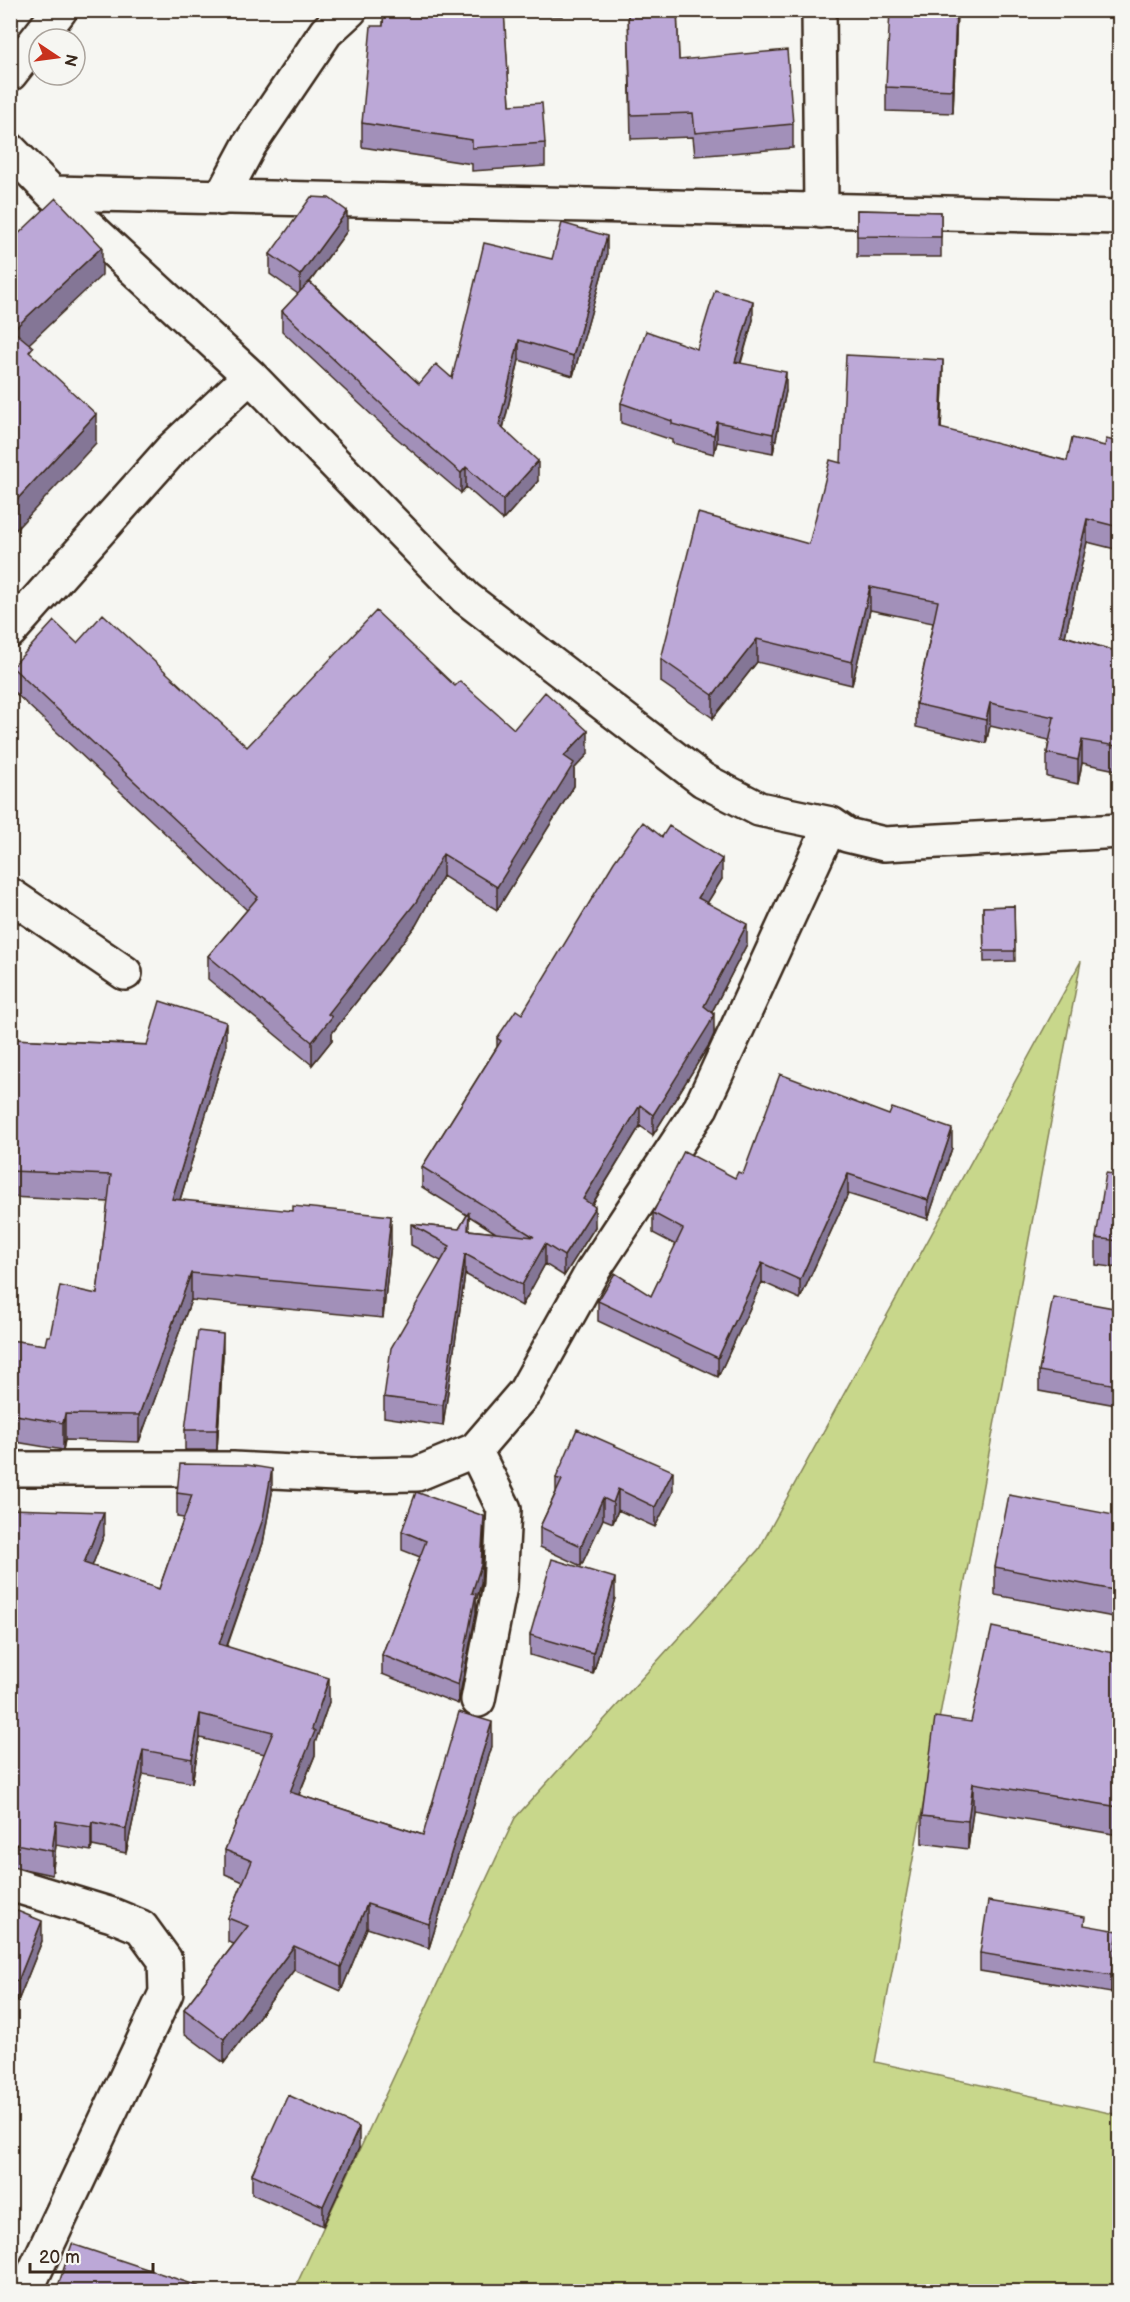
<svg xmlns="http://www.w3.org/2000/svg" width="1130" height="2302" viewBox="0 0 1130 2302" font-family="'Balsamiq Sans',sans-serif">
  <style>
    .green { fill: #c8d78b; stroke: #828054; stroke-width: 1.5 }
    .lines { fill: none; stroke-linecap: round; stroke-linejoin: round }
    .minor-casing { stroke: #3b2a1e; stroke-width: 38 }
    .minor { stroke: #f6f6f2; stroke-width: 33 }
    .wall { fill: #a290b9; stroke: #3b2a1e; stroke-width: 1.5; fill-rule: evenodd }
    .shaded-wall { fill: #847696; stroke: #3b2a1e; stroke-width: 1.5 }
    .building { fill: #bca8d7; stroke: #3b2a1e; stroke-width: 1.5 }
  </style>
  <rect width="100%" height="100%" fill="#f6f6f2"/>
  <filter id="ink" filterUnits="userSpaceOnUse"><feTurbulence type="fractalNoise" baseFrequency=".0167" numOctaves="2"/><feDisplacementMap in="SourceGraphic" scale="12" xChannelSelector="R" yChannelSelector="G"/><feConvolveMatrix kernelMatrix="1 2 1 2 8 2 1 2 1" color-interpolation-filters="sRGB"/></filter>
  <g filter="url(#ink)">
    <path class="green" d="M1081 961 875 2062 1119 2115V2291L293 2292 515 1818 759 1549Z"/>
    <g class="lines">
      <defs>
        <path id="minor" d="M819 10 821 211
          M10 74 60 10
          M10 150 52 193 250 376 466 598 703 780 759 809 831 824 847 835 884 844 1120 831
          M52 193 1120 217
          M221 198 250 144 326 32 350 10
          M10 631 172 449 250 376
          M10 895 125 973
          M475 1450 504 1509 500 1586 478 1700
          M10 1469H233L356 1475 417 1474 475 1450 525 1392 592 1272 701 1107 831 824
          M10 1884 112 1915 141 1927 165 1960 166 1993 25 2292"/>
      </defs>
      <use href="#minor" class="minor-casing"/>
      <use href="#minor" class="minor"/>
    </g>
    <path class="wall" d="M384 10H562V16H504L510 105 545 143V166L472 171V164L362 147V123L383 26Z
      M628 10H677L679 60 793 124V148L695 156 693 137 631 139Z
      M957 10 953 113 886 111V87Z
      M857 210 941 212V257H857Z
      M347 231 310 282 419 384 452 378 552 259 607 256 573 376 519 360 503 429 538 481 503 520 466 487 461 493 393 435 282 331V311L298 294 270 274V254Z
      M753 320 741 363 786 391 773 453 717 442 714 454 672 443V440L621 423V403Z
      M943 383 941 429 1067 461 1105 446 1119 442V550L1087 542 1065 636 1119 652 1116 770 1082 763 1078 784 1047 777V753L1049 740 990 726 986 743 916 727V704L933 623 870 610 852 685 757 662 713 718 661 682V659L809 544 841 463Z
      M77 643 247 747 455 686 514 729 588 754 574 769V786L497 910 443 876 416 925 332 1033V1040L312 1065 208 979V956L247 910 12 690V667Z
      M662 837 722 879 707 903 747 944 712 1012 714 1034 709 1045 653 1135 640 1126 592 1205 595 1227 564 1276 545 1264 522 1306 465 1274 443 1426 384 1417V1397L441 1261 411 1245V1224L459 1229 467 1215 422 1187V1167L497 1047V1038L522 1014ZM469 1216 496 1233 469 1230Z
      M1014 906 1015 961 984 962 983 907Z
      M10 1039 226 1048 180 1200 391 1243 383 1318 191 1300 139 1442 65 1440 63 1450 10 1441V1340L45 1345 50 1336 97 1294 108 1202 10 1197Z
      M952 1148 928 1219 848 1194 800 1299 762 1282 718 1377 598 1321V1301L651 1296 676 1245 653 1233V1213L743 1174Z
      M1119 1175V1268L1096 1265V1238Z
      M1119 1309 1116 1405 1039 1391V1371Z
      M223 1354 217 1450H185V1430Z
      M556 1478 673 1492 655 1527 618 1510 613 1523 603 1519 581 1566 540 1547V1527L556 1492Z
      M177 1493H272L263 1543 227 1647 329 1702 315 1743V1755L299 1795 423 1835 492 1746 429 1948 367 1928 341 1991 294 1970 224 2063 184 2033V2009L234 1944 228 1942V1918L243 1882 225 1874V1850L265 1754 200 1738 192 1783 143 1774 126 1853 92 1846 91 1851 56 1845 52 1875 10 1866V1807L12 1794H10V1509L104 1535 92 1566 159 1589 184 1518 177 1517Z
      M1119 1516V1618L995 1595V1567Z
      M402 1531 484 1535 481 1584 476 1601V1613L458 1704 382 1674V1655L420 1557 402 1550Z
      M615 1598 593 1674 530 1655V1635Z
      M1119 1654V1835L973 1810 968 1849 922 1843V1816L971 1722Z
      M10 1908 42 1941 18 2001 10 1998Z
      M1118 1950 1111 1993 980 1971V1953Z
      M359 2148 323 2226 252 2194V2174Z"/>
    <path class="shaded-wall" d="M956 10H957L953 113V90Z
      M347 211V231L300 295V275Z
      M607 236V256L573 376V356Z
      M102 247V275L14 358V329Z
      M753 301V320L735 381V362Z
      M519 340V360L499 445V425Z
      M943 360V383L940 452V428Z
      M786 372V391L773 453V434Z
      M96 414V443L10 536V507Z
      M717 422V442L714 454V435Z
      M538 461V481L503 520V500Z
      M466 467V487L461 493V473Z
      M1087 519V542L1060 658V635Z
      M870 587V610L852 685V662Z
      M757 639V662L713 718V695Z
      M990 703V726L986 743V720Z
      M588 731V754L574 769V786L497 910V887L564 756Z
      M1119 731V755L1116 770V746Z
      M1082 740V763L1078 784V760Z
      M443 854V876L416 925 332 1033V1040L312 1065V1042L328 1014Z
      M722 859V879L698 918V898Z
      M747 924V944L704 1027V1006Z
      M714 1014V1034L709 1045 653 1135V1115Z
      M226 1022V1048L172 1226V1199Z
      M640 1105V1126L583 1219V1199Z
      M952 1129V1148L928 1219V1200Z
      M848 1174V1194L800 1299V1280Z
      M595 1207V1227L564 1276V1256Z
      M391 1216V1243L383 1318V1291Z
      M545 1244V1264L522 1306V1285Z
      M465 1254V1274L443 1426V1405Z
      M762 1263V1282L718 1377V1358Z
      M191 1273V1300L139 1442V1415Z
      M223 1334V1354L217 1450V1430Z
      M1119 1367V1387L1116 1405V1385Z
      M65 1414V1440L63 1450V1423Z
      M272 1469V1493L263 1543 219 1668V1644Z
      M673 1471V1492L655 1527V1507Z
      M618 1489V1510L613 1523V1503Z
      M603 1498V1519L581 1566V1546Z
      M104 1512V1535L84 1587V1563Z
      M484 1516 481 1584 476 1601V1613L458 1704V1685Z
      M615 1578V1598L593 1674V1653Z
      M329 1678V1702L315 1743V1755L290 1816V1792Z
      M200 1714V1738L192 1783V1759Z
      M492 1722V1746L429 1948V1924Z
      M143 1750V1774L126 1853V1829Z
      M973 1783V1810L968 1849V1821Z
      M56 1821V1845L52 1875V1851Z
      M92 1822V1846L91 1851V1827Z
      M367 1904V1928L341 1991V1967Z
      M42 1921V1941L18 2001V1981Z
      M1118 1931V1950L1111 1993V1975Z
      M294 1946V1970L224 2063V2039Z
      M359 2127V2148L323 2226V2206Z"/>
    <path class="building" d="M384 10H504L510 105 542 103 545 143 472 148V140L362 123 371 26H383Z
      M628 10H677L679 60 787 50 793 124 695 133 693 113 631 115Z
      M890 10H956L953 90 886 87Z
      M311 197 329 198 347 211 300 275 270 254Z
      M56 198 102 247 14 329 10 325V242Z
      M857 210 941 212V237L857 236Z
      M562 223 607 236 573 356 519 340 499 425 538 461 503 500 466 467 461 473 393 415 282 311 309 282 419 384 436 364 452 378 484 243 552 259Z
      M715 290 753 301 735 362 786 372 773 434 717 422 714 435 672 424V421L621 403 646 331 697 349Z
      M10 328 33 347 29 352 96 414 10 507Z
      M846 355 943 360 940 428 1067 461 1072 438 1105 446 1106 439 1119 442V527L1087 519 1060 635 1119 652V731L1116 746 1082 740 1078 760 1047 753 1054 717 990 703 986 720 916 704 938 601 870 587 852 662 757 639 713 695 661 659 698 513 809 544 830 460 841 463Z
      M376 611 455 686 460 681 514 729 545 692 588 731 564 756 574 763 497 887 443 854 416 902 328 1014 332 1017 312 1042 208 956 258 897 12 667 54 621 77 643 103 614 247 747Z
      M643 822 662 837 669 826 722 859 698 898 747 924 704 1006 714 1014 709 1025 653 1115 640 1105 583 1199 595 1207 564 1256 545 1244 522 1285 465 1254 443 1405 384 1397 391 1348 450 1246 411 1224 459 1229 469 1212 468 1230 534 1237 422 1167 501 1041 497 1038 516 1010 522 1014 614 862Z
      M1014 906 1015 951H984L983 907Z
      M160 1001 226 1022 172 1199 293 1211V1206L391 1216 383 1291 191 1273 139 1415 65 1414 63 1423 10 1414V1340L45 1345 47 1336H50L60 1286 97 1294 111 1175 10 1171V1039L147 1045Z
      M780 1074 889 1115 892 1108 952 1129 928 1200 848 1174 800 1280 762 1263 718 1358 598 1301 615 1273 651 1296 683 1229 653 1213 684 1151 735 1178 738 1172 743 1174Z
      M1106 1173 1119 1175V1241L1096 1238Z
      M1053 1297 1119 1309V1367L1116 1385 1039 1371Z
      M198 1331 223 1334 217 1430H185Z
      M577 1429 673 1471 655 1507 618 1489 613 1503 603 1498 581 1546 540 1527 562 1480 556 1478Z
      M180 1464 247 1465 272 1469 263 1519 219 1644 329 1678 312 1729 315 1731 290 1792 423 1835 459 1712 492 1722 429 1924 367 1904 341 1967 294 1946 224 2039 184 2009 248 1926 228 1918 252 1861 225 1850 273 1732 200 1714 192 1759 143 1750 126 1829 92 1822 91 1827 56 1821 52 1851 10 1843V1807L14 1771 10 1770V1509L104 1512 84 1563 159 1589 192 1495 177 1493Z
      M416 1492 484 1516 481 1565 472 1593 476 1594 458 1685 382 1655 426 1541 402 1531Z
      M1009 1495 1119 1516V1591L995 1567Z
      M552 1559 615 1578 593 1653 530 1635Z
      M992 1627 1119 1654V1807L973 1783 968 1821 922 1816 935 1717 971 1722Z
      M988 1901 1085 1917 1084 1925 1118 1931 1111 1975 980 1953Z
      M10 1908 42 1921 18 1981 10 1978Z
      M288 2095 359 2127 323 2206 252 2174Z
      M72 2244 216 2292H56Z"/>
  </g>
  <rect width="1130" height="2302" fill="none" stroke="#f6f6f2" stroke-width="36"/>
  <rect x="18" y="18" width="1094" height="2266" fill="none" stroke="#3b2a1e" stroke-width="2" filter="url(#ink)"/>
  <g transform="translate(57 57) rotate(103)"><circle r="28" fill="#f6f6f2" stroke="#aba49d" stroke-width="1.5"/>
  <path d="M0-4.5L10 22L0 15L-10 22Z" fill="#c8321e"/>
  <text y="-9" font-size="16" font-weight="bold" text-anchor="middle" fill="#3b2a1e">N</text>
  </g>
  <path d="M30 2263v9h123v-9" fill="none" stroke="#3b2a1e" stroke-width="3"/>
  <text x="39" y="2263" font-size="18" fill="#3b2a1e" stroke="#f6f6f2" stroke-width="4.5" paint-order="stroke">20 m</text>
</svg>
